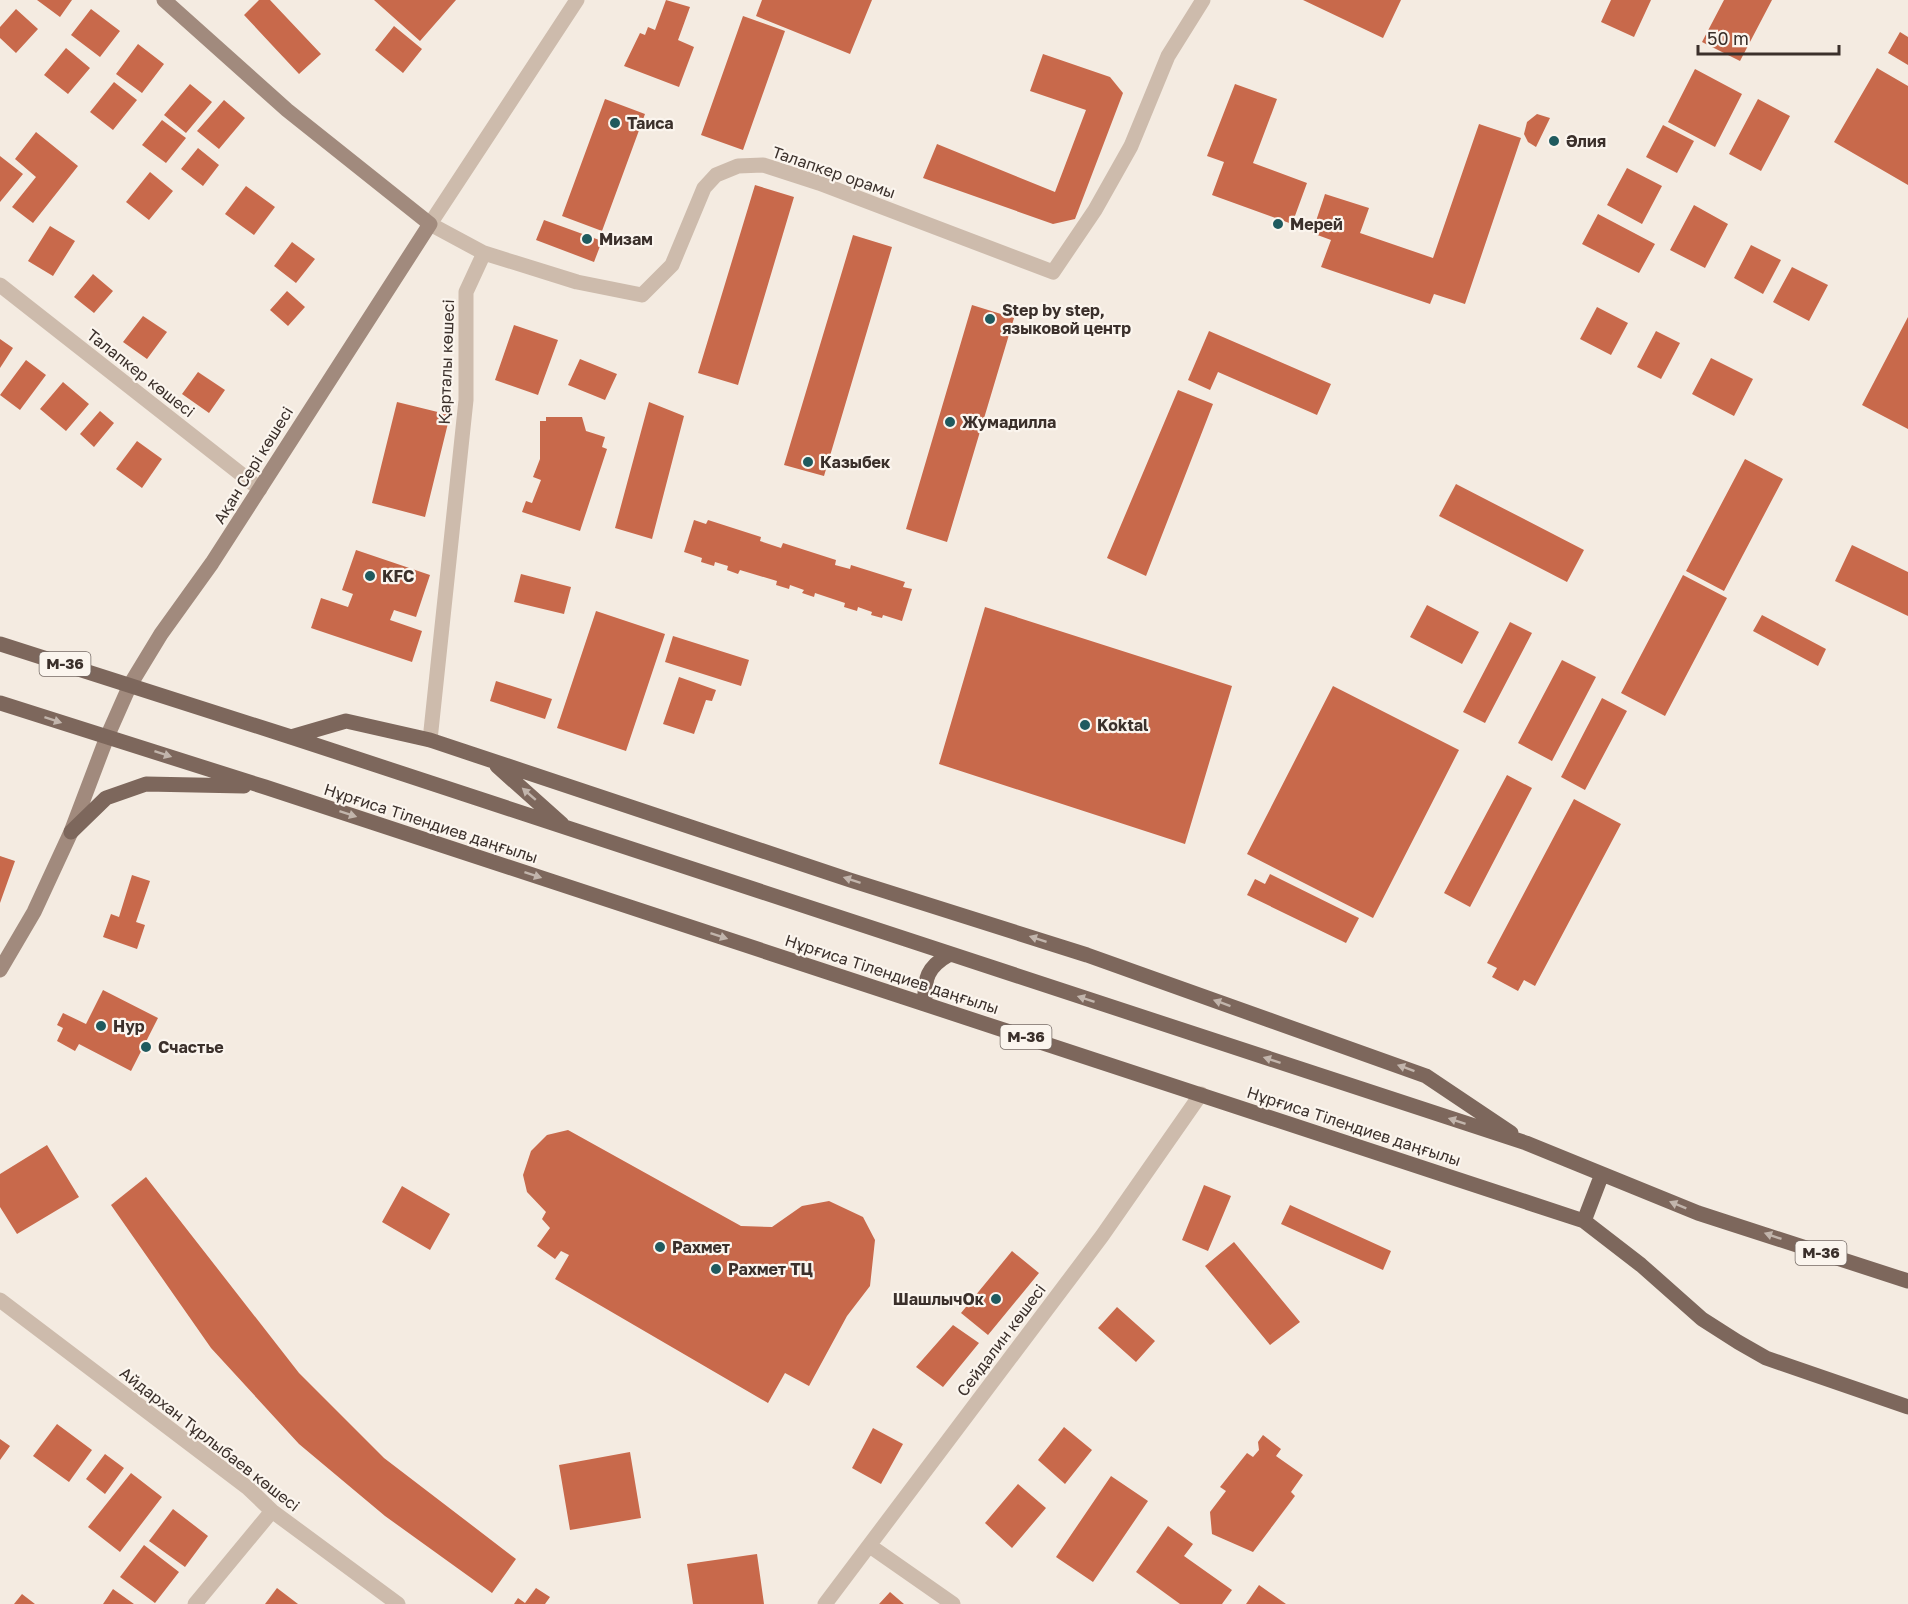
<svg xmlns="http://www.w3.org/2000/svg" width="1908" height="1604" viewBox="0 0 1908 1604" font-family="'Golos Text',sans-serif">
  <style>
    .building { fill: #c8694b }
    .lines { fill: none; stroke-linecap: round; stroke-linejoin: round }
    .street { stroke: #cdbbac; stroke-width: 15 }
    .secondary { stroke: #a18a7d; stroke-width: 15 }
    .primary { stroke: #7d675c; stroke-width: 15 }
    .oneway { fill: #c2b5ac }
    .poi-dot { fill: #1f5a5e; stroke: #fbf5ee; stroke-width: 2 }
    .labels { text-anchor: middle; stroke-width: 4.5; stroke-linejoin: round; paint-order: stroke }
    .shield { fill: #fbf5ee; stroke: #756b66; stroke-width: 1.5 }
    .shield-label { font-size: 15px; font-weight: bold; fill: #3b302b }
    .poi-label { font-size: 16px; font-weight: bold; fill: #3b302b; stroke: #fbf5ee; text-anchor: start }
    .street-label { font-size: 16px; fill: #3b302b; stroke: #fbf5ee }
  </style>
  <rect width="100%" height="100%" fill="#f4ebe1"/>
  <path class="building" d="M37 0H72L60 17Z
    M259 0H270L321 54 299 74 244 15Z
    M374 0H456L420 41Z
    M666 0 690 7 678 40 694 47 679 87 624 66 640 33 645 35 648 27 655 30Z
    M762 0H872L850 54 756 16Z
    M1303 0H1401L1383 38Z
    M1611 0H1651L1634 37 1601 22Z
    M1724 0H1772L1740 61 1702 42Z
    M16 9 38 29 16 53 0 38V27Z
    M91 9 120 31 100 57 71 35Z
    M743 16 785 31 743 150 701 135Z
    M394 26 422 49 403 73 375 50Z
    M1900 32 1908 37V65L1888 53Z
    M138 44 164 64 142 93 116 74Z
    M66 48 90 68 68 94 44 75Z
    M1043 54 1110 77 1123 93 1075 219 1053 224 923 178 937 144 1055 192 1086 110 1030 91Z
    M1877 68 1908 86V185L1834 142Z
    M1695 69 1742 94 1715 147 1668 122Z
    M114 82 137 100 113 130 90 112Z
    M190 84 212 102 186 133 164 115Z
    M1235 84 1277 99 1253 163 1307 183 1292 224 1212 195 1224 162 1207 156Z
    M605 99 645 114 602 231 562 216Z
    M1758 99 1790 116 1761 171 1729 154Z
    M224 100 245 118 219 149 197 131Z
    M1537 114 1550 118 1536 147 1528 142 1524 134 1527 122Z
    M162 120 186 138 166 163 142 145Z
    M1479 124 1521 138 1465 304 1434 294 1430 304 1321 267 1331 240 1312 233 1325 194 1369 208 1360 233 1433 258Z
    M1663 125 1694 141 1677 173 1646 157Z
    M36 132 78 166 33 223 12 207 36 177 15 159Z
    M198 148 219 165 203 186 181 169Z
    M0 156 23 174 0 202Z
    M1627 168 1662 186 1642 224 1607 205Z
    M150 172 173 191 149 220 126 202Z
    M755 185 794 197 738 385 698 373Z
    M246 186 275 207 254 235 225 214Z
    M1694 205 1728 224 1705 268 1670 250Z
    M1598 214 1655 244 1639 273 1582 244Z
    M544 220 602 241 594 262 536 240Z
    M50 226 75 241 53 276 28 261Z
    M853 235 892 247 824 476 784 465Z
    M292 242 315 259 296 283 274 266Z
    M1751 245 1781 260 1763 294 1734 278Z
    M1792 267 1828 285 1809 321 1773 302Z
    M93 274 113 291 94 313 74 297Z
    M287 291 305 307 288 326 270 310Z
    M972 305 1014 318 947 542 906 529Z
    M1597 307 1628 323 1611 355 1580 339Z
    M143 316 167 332 147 359 123 342Z
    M1908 317V429L1862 405Z
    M514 325 558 340 538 395 495 380Z
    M1209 331 1331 384 1317 415 1218 372 1210 390 1188 380Z
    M1656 331 1680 343 1661 379 1637 367Z
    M0 339 13 348 0 368Z
    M1711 358 1753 379 1734 416 1692 394Z
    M580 359 617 374 605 400 568 385Z
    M26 360 46 375 20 410 0 395Z
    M198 372 225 390 209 413 182 394Z
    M63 382 89 404 66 431 40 409Z
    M1178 390 1213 404 1146 576 1107 558Z
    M397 402 450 415 425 517 372 503Z
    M649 402 684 416 652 539 615 528Z
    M100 411 114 423 94 447 80 434Z
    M546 417H582L586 431 605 437 602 447 607 449 580 531 522 512 526 501 532 503 541 480 533 477 540 459V421H546Z
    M137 441 162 459 142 488 116 469Z
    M1745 459 1783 479 1724 591 1686 571Z
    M1456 484 1584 550 1567 582 1439 516Z
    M694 520 706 524 708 520 761 537 760 541 781 548 783 543 836 560 835 565 850 569 851 565 905 582 903 587 912 589 902 621 883 615 882 618 871 615 872 612 858 607 857 611 844 607 845 603 815 593 814 597 802 593 804 590 790 585 789 589 776 585 777 581 740 570 738 574 727 570 728 566 715 562 714 566 701 562 702 558 684 552Z
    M1852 545 1908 572V616L1835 581Z
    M356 550 430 575 416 617 394 610 390 620 422 631 412 662 311 628 321 598 348 607 353 594 342 590Z
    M521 574 571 587 564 614 514 602Z
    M1683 575 1727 598 1665 716 1621 693Z
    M1427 605 1479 632 1462 664 1410 637Z
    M985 607 1232 686 1185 844 939 764Z
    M596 611 665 634 626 751 557 728Z
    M1762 615 1826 649 1818 666 1753 631Z
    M1510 622 1532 633 1485 723 1463 712Z
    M673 636 749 660 741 686 665 662Z
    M1562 660 1596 677 1552 761 1518 743Z
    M679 677 716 690 712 701 706 700 694 734 663 724Z
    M496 681 552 699 545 719 490 701Z
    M1333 686 1459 750 1373 918 1247 854Z
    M1602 698 1627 711 1585 790 1561 777Z
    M1507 775 1532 788 1470 907 1444 893Z
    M1574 799 1621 824 1535 986 1524 980 1518 991 1492 977 1497 968 1487 963Z
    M0 856 15 861 0 903Z
    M1270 874 1359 918 1346 943 1247 895 1255 879 1265 884Z
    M132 875 150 881 136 922 145 925 137 949 103 937 111 914 119 917Z
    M103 990 158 1018 131 1071 79 1044 75 1051 57 1041 63 1028 57 1025 63 1013 86 1024Z
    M568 1130 741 1226 772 1227 802 1206 829 1201 863 1217 875 1240 870 1286 847 1316 809 1386 785 1373 768 1403 555 1279 569 1255 561 1251 555 1259 537 1246 550 1228 542 1219 546 1212 527 1192 523 1175 531 1151 547 1135Z
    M47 1145 79 1197 17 1234 0 1207V1174Z
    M146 1177 299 1373 384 1458 516 1559 492 1593 385 1516 299 1444 211 1348 111 1205Z
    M1204 1185 1231 1196 1208 1251 1182 1240Z
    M402 1186 450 1214 430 1250 382 1222Z
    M1290 1205 1391 1251 1383 1270 1281 1224Z
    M1234 1242 1300 1322 1270 1345 1205 1266Z
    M1012 1251 1039 1273 988 1335 961 1313Z
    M1117 1307 1155 1341 1136 1362 1098 1328Z
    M953 1325 979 1343 943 1387 916 1367Z
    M57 1424 92 1450 69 1482 33 1456Z
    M1064 1427 1092 1450 1065 1484 1038 1460Z
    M873 1428 903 1444 881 1484 852 1468Z
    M1263 1435 1281 1449 1276 1456 1303 1475 1291 1492 1295 1496 1253 1552 1212 1534 1210 1512 1226 1491 1220 1487 1247 1453 1253 1457 1259 1450 1258 1442Z
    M0 1439 10 1446 0 1460Z
    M630 1452 641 1518 570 1530 559 1465Z
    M105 1454 124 1468 105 1494 86 1479Z
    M131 1473 162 1497 120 1552 88 1527Z
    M1111 1476 1148 1501 1093 1582 1056 1557Z
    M1018 1484 1046 1508 1012 1548 985 1523Z
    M173 1509 208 1536 185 1567 149 1541Z
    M1168 1526 1193 1544 1184 1556 1232 1590 1222 1604H1180L1136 1572Z
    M144 1545 179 1572 155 1603 120 1577Z
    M757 1554 764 1604H693L687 1564Z
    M1259 1585 1286 1604H1246Z
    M277 1588 298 1604H265Z
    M536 1588 550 1597 545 1604H514L518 1598 525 1603Z
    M113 1589 134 1604H103Z
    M890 1592 904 1604H879Z
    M22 1594 35 1604H14Z"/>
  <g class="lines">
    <path class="street" d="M484 253 577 282 642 295 672 265 704 188 716 175 738 166 763 165 819 183 1053 272 1095 210 1131 146 1168 56 1203 0
      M0 285 260 489
      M430 740 466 400V292L484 253 430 224 577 0
      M0 1300 248 1488 272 1511 398 1604
      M870 1546 953 1604
      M195 1604 272 1511
      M825 1604 1102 1236 1201 1094"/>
    <path class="secondary" d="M0 970 34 912 71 832 107 737 130 685 161 634 212 563 430 224 287 110 164 0"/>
    <path class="primary" d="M0 644 291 737 1526 1143 1698 1213 1908 1281
      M0 703 265 787 1584 1221 1641 1265 1702 1319 1738 1342 1766 1358 1908 1407
      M291 737 346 721 430 740 850 880 1087 955 1426 1076 1511 1133
      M497 766 562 824
      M71 832 106 798 146 784 244 786
      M925 1004C924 978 927 967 950 954
      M1584 1221 1602 1174"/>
  </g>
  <defs><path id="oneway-solid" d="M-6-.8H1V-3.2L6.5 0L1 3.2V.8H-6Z" transform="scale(1.5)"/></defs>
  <g class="oneway">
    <use href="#oneway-solid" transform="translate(53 720) rotate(18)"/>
    <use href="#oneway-solid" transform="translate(163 754) rotate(18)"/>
    <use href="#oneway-solid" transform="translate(529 794) rotate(-139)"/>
    <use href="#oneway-solid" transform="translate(348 814) rotate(18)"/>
    <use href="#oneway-solid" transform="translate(533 875) rotate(18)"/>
    <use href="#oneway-solid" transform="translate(852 880) rotate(-162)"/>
    <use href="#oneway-solid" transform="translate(719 936) rotate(18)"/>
    <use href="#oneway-solid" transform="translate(1038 939) rotate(-162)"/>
    <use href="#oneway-solid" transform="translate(1086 999) rotate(-162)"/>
    <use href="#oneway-solid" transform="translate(1222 1003) rotate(-160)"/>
    <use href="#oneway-solid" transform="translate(1272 1060) rotate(-162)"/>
    <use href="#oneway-solid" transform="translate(1406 1068) rotate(-160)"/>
    <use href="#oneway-solid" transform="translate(1457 1121) rotate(-162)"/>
    <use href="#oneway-solid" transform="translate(1678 1205) rotate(-158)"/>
    <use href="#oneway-solid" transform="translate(1773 1236) rotate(-161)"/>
  </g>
  <g class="poi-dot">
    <circle cx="615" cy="123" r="6"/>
    <circle cx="1554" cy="141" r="6"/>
    <circle cx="1278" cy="224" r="6"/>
    <circle cx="587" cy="239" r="6"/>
    <circle cx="990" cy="319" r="6"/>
    <circle cx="950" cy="422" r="6"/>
    <circle cx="808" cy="462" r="6"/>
    <circle cx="370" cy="576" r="6"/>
    <circle cx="1085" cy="725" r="6"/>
    <circle cx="101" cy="1026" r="6"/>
    <circle cx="146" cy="1047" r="6"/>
    <circle cx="660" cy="1247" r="6"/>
    <circle cx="716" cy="1269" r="6"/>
    <circle cx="996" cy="1299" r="6"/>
  </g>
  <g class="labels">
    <g class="shield">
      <rect x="39.5" y="652" width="51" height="24" rx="4.5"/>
      <rect x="1000.5" y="1025" width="51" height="24" rx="4.5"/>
      <rect x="1795.5" y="1241" width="51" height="24" rx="4.5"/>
    </g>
    <g class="shield-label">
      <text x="65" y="669">M-36</text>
      <text x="1026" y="1042">M-36</text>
      <text x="1821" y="1258">M-36</text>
    </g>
    <g class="poi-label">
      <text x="627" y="129">Таиса</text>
      <text x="1566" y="147">Әлия</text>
      <text x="1290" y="230">Мерей</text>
      <text x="599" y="245">Мизам</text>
      <text x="1002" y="316">Step by step,<tspan x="1002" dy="18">языковой центр</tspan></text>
      <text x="962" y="428">Жумадилла</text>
      <text x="820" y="468">Казыбек</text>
      <text x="382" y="582">KFC</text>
      <text x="1097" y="731">Koktal</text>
      <text x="113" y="1032">Нур</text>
      <text x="158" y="1053">Счастье</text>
      <text x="672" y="1253">Рахмет</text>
      <text x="728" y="1275">Рахмет ТЦ</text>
      <text x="984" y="1305" text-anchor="end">ШашлычОк</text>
    </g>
    <g class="street-label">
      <text transform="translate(834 172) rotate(19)" y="6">Талапкер орамы</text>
      <text transform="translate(446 362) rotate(-88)" y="6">Қарталы көшесі</text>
      <text transform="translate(141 373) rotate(38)" y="6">Талапкер көшесі</text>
      <text transform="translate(253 465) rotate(-58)" y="6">Ақан Сері көшесі</text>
      <text transform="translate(431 823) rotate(18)" y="6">Нұрғиса Тілендиев даңғылы</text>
      <text transform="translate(892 974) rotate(18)" y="6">Нұрғиса Тілендиев даңғылы</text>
      <text transform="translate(1354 1126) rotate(18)" y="6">Нұрғиса Тілендиев даңғылы</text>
      <text transform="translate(1001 1340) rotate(-53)" y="6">Сейдалин көшесі</text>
      <text transform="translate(210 1439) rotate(38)" y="6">Айдархан Тұрлыбаев көшесі</text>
    </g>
  </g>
  <path d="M1698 45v9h141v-9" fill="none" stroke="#3b302b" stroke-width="3"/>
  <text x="1707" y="45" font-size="18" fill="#3b302b" stroke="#fbf5ee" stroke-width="4.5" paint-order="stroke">50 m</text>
</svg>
